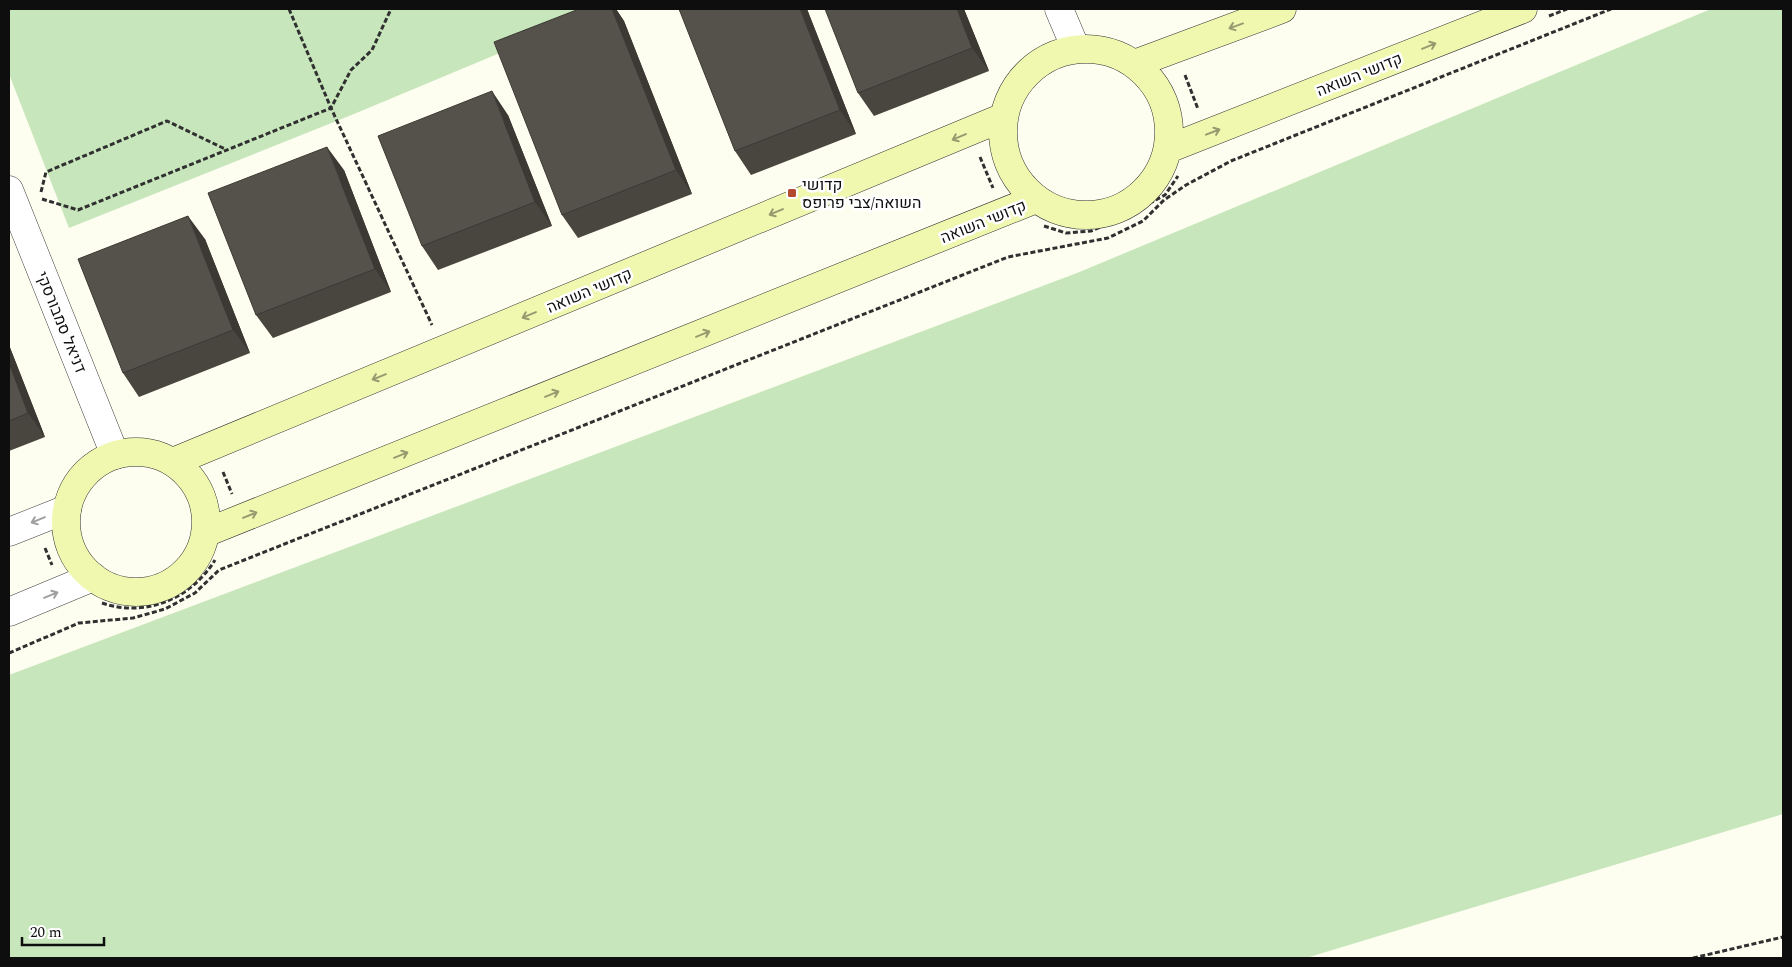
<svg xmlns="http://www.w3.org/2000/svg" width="1792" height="967" viewBox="0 0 1792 967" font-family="Spectral,Heebo,serif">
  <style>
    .green { fill: #c8e6bc }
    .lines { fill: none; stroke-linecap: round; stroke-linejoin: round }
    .street-casing { stroke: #414141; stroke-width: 29 }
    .secondary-casing { stroke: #303030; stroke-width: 29 }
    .path { stroke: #303030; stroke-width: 3; stroke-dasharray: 5 2.5; stroke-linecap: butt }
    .street { stroke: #fff; stroke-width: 28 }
    .secondary { stroke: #f0f8b0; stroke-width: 28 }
    .wall { fill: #494640 }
    .shaded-wall { fill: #3c3934 }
    .building { fill: #55514b; stroke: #3c3934 }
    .oneway { stroke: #969a6f }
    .oneway2 { stroke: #9f9f9f }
    .poi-dot { fill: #b24931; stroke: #fff; stroke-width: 2 }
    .labels { text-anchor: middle; stroke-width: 5; stroke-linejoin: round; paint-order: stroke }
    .street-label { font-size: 16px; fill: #0e0e0e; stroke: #fff }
    .poi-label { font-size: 16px; fill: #0e0e0e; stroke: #fff; text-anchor: start }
  </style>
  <rect width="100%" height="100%" fill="#fdfef0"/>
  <path class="green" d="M9 9H605L354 114 69 228 9 74Z
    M1711 9H1783V814L1306 958H9V675L1077 273Z"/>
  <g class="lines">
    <defs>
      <path id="street" d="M1059 9 1076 49
        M9 190 115 455
        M9 532 67 509
        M9 612 93 577"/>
      <path id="secondary" d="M1003 132a83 83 0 1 1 166 0a83 83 0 1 1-166 0Z
        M1134 64 1282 9
        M1168 149 1523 9
        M66 522a70 70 0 1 1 140 0a70 70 0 1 1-140 0Z
        M173 462 1004 117
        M205 533 1036 199"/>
    </defs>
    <use href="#street" class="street-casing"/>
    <use href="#secondary" class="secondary-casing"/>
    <path class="path" d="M289 9 331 108 432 325
      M1549 16 1567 9
      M1185 75 1198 109
      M980 157 993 188
      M41 192 46 172 167 121 227 150
      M42 199 78 210 331 108 351 70 372 50 391 9
      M1044 226 1066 233 1091 231 1124 217 1165 195 1178 176
      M223 472 232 494
      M45 548 52 565
      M102 603C145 618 191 599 215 560
      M9 653 79 623 133 618 165 609 195 593 219 570 1008 257 1108 238 1143 221 1164 200 1186 185 1231 161 1611 9
      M1693 958 1783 937"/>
    <use href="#street" class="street"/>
    <use href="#secondary" class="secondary"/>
  </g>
  <path class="wall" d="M579 9H616L624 21 692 194 578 238 562 215Z
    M807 9 856 134 751 175 735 151Z
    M964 9 989 71 874 116 858 93Z
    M508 115 552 226 438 270 422 246Z
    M344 170 391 292 273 338 256 315Z
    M205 239 250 353 139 397 123 373Z
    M9 345 45 437 9 451Z"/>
  <path class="shaded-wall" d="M612 9H616L624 21 692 194 676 170Z
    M800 9H807L856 134 840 110Z
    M957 9H964L989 71 972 48Z
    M492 91 508 115 552 226 535 202Z
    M327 147 344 170 391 292 375 269Z
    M188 216 205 239 250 353 233 330Z
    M9 345 45 437 28 413 9 363Z"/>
  <path class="building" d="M579 9H612L676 170 562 215 494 42Z
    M679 9H800L840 110 735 151Z
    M825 9H957L972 48 858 93Z
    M492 91 535 202 422 246 378 136Z
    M327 147 375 269 256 315 208 193Z
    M188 216 233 330 123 373 78 259Z
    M9 363 28 413 9 421Z"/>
  <defs><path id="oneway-shaft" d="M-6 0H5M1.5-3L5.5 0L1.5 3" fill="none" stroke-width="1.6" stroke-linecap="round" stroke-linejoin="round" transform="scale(1.25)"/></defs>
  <g class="oneway">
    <use href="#oneway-shaft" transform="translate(1236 26) rotate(160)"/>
    <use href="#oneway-shaft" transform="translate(1429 46) rotate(-22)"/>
    <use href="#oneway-shaft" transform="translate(1213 132) rotate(-21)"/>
    <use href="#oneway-shaft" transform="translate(959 137) rotate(157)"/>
    <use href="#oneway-shaft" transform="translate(776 212) rotate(157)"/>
    <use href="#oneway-shaft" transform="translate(529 315) rotate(157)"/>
    <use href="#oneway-shaft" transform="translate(703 334) rotate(-22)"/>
    <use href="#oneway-shaft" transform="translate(379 377) rotate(158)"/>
    <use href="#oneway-shaft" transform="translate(552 394) rotate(-22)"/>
    <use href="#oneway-shaft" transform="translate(401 455) rotate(-22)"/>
    <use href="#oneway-shaft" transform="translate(250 515) rotate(-22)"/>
  </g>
  <g class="oneway2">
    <use href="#oneway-shaft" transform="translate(38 520) rotate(158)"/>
    <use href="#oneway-shaft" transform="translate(51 595) rotate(-22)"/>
  </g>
  <rect class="poi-dot" x="787" y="188" width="10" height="10" rx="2.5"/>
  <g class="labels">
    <g class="street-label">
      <text transform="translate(1359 74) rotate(-22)" y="6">קדושי השואה</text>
      <text transform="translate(983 221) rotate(-22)" y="6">קדושי השואה</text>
      <text transform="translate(589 290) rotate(-23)" y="6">קדושי השואה</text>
      <text transform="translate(62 322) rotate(68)" y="6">דניאל סמבורסקי</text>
    </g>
    <g class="poi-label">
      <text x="802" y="190">קדושי<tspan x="802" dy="18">השואה/צבי פרופס</tspan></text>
    </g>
  </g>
  <rect width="1792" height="967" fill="none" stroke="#0e0e0e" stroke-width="20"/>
  <path d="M22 937v8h82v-8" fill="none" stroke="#0e0e0e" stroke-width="2.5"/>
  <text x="30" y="937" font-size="15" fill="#0e0e0e" stroke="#ffffff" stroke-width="4" paint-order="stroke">20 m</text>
</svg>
